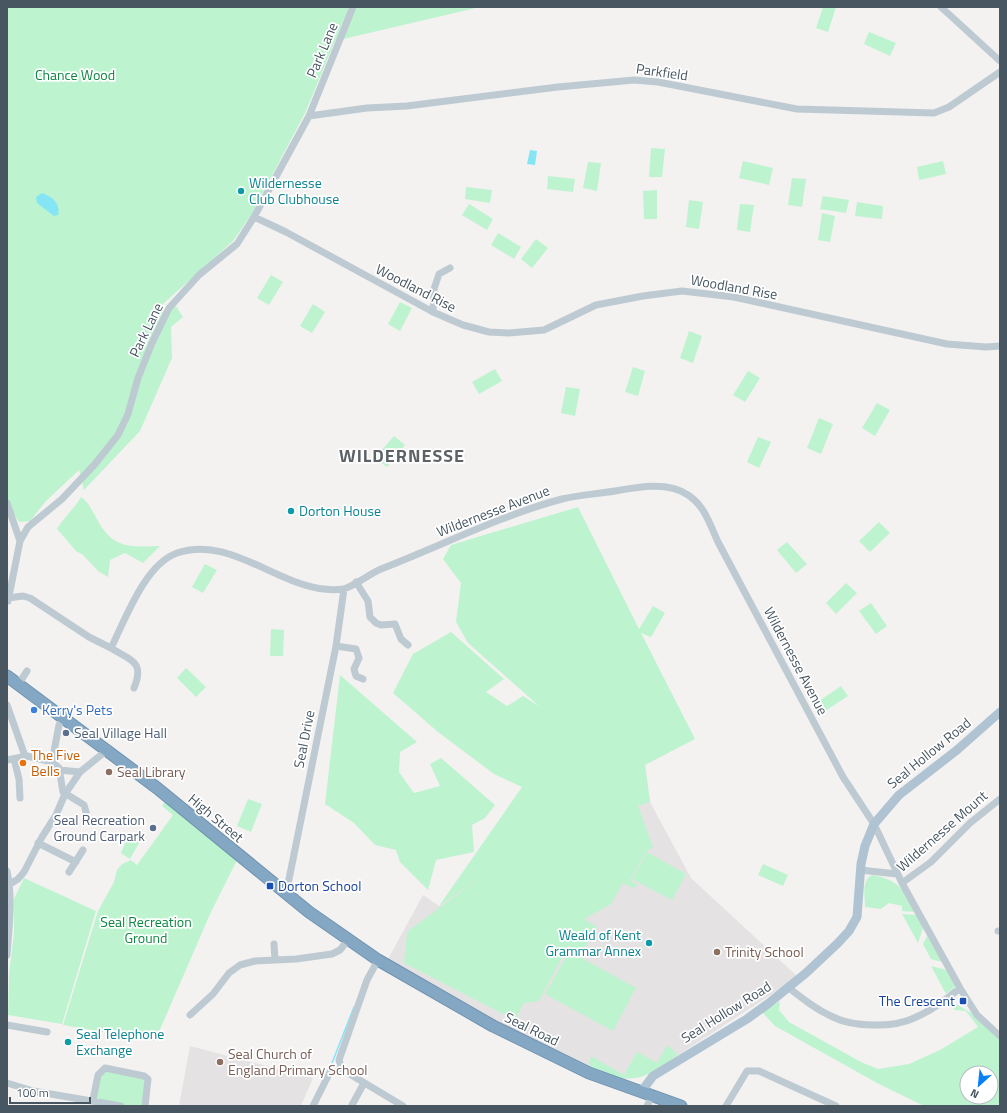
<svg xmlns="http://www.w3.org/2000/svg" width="1007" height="1113" viewBox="0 0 1007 1113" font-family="'Titillium Web',sans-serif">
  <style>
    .education { fill: #e5e2e3 }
    .green { fill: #bdf4cf; fill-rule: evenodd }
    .water { fill: #85e5f5 }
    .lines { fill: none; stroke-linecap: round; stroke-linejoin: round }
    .stream { stroke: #85e5f5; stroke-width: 1.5 }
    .highway-casing { stroke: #7093b0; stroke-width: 13 }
    .minor { stroke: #becad2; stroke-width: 7 }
    .major { stroke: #afc3d2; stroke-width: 9 }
    .highway { stroke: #84a8c4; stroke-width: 11 }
    .culture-dot { fill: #0f9aa8; stroke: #fff; stroke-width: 1.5 }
    .shop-dot { fill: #3f7fe0; stroke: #fff; stroke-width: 1.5 }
    .service-dot { fill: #5c6f8a; stroke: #fff; stroke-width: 1.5 }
    .food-dot { fill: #e8710a; stroke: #fff; stroke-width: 1.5 }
    .education-dot { fill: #8d6e63; stroke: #fff; stroke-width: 1.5 }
    .transit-dot { fill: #1a4fb4; stroke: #fff; stroke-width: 1.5 }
    .labels { text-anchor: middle; stroke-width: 3.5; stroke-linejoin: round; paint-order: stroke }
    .street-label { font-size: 14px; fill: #475661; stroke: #fff }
    .park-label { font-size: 14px; fill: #0e8642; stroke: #fff }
    .culture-label { font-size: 14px; fill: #0d838f; stroke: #fff; text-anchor: start }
    .shop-label { font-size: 14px; fill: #366cbe; stroke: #fff; text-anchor: start }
    .service-label { font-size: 14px; fill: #4e5e75; stroke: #fff; text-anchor: start }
    .food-label { font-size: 14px; fill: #c56008; stroke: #fff; text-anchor: start }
    .education-label { font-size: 14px; fill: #785e54; stroke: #fff; text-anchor: start }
    .transit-label { font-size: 14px; fill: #164399; stroke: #fff; text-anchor: start }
    .district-label { font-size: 18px; font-weight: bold; letter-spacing: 1px; fill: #5d6267; stroke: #fff }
  </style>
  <rect width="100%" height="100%" fill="#f4f1f1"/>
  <path class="education" d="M645 765 650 802 691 878 798 977 660 1067 641 1077 621 1079 604 1074 514 1032 387 961 423 895 439 906 519 848Z
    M190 1046 313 1078 301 1106H179Z"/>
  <path class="green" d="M7 7H480L335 41 305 113 251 215 233 241 163 304 160 311 176 306 183 317 171 327 172 358 140 431 84 490 79 470 46 501 30 521 19 522 7 503Z
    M823 7H836L828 32 816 28Z
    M869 32 896 43 890 56 864 44Z
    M651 148 665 149 662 177H649Z
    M743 161 773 168 769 185 739 178Z
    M943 161 946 174 919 180 917 167Z
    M588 162 601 163 597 191 583 188Z
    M548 176 575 179 573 192 547 189Z
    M792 178 806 179 802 207 788 205Z
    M466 187 492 190 490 203 465 199Z
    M657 190V219H644L643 191Z
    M823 196 849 200 846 213 820 209Z
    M689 200 703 202 699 229 686 227Z
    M857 202 883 206 882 219 855 216Z
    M469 204 493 219 487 230 462 215Z
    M740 204 754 205 750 232 737 230Z
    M822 213 835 216 830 242 818 240Z
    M498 233 521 247 514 259 491 245Z
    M536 239 548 248 532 268 521 259Z
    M271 275 283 282 269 305 257 298Z
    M400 302 412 308 400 331 388 324Z
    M313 304 325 312 312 333 300 326Z
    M689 331 702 336 693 363 680 358Z
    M633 367 645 371 638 396 625 392Z
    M495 369 502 381 479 394 472 382Z
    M748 371 760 378 745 402 733 395Z
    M566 387 580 389 575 416 561 413Z
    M877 403 890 410 875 436 862 428Z
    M819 418 833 424 821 454 807 448Z
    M394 436 405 445 387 467 375 458Z
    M758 437 771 442 759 468 747 462Z
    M81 497C89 502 92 511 97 519 112 549 131 547 160 546L143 563 125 553 110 560 108 577 98 571 83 555 76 551 57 529C64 517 74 509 81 497Z
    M578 507 639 629 653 606 665 613 651 637 641 633 695 739 645 765 650 802 638 806 653 847 646 852 630 880 638 885 633 888 623 883 611 904 584 919 597 927 582 953 568 946 539 1001 524 1003 515 1020 404 963 407 932 486 873 439 906 522 787 494 774 438 732 393 693 413 654 451 632 504 679 486 692 507 706 523 696 539 706 468 643 456 622 461 583 443 559 451 545Z
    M879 522 890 533 870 552 859 541Z
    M787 542 807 564 796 573 777 550Z
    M205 564 217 570 203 593 192 587Z
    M846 583 857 593 836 614 826 603Z
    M871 603 887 626 876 634 859 611Z
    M271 629 284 630 283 656H270Z
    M186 668 206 687 196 697 177 678Z
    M340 675 417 742 400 752 399 772 414 793 440 786 430 764 441 758 495 805 485 818 472 825 474 852 436 860 428 890 400 862 396 850 375 845 354 823 325 804Z
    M841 686 848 696 825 711 819 701Z
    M248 799 262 804 251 832 237 826Z
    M166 800 238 858 211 912 155 1041 63 1025 98 911 114 882 117 870 122 864 131 860 137 865 173 815 162 806Z
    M130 832 140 841 130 859 121 853Z
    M647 852 686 874 672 900 632 879Z
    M763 864 788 875 783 886 758 875Z
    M872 875C900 880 902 889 915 912L902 911V906L889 903 881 909 865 907C865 895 861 881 872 875Z
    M24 878 96 911 62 1024 8 1015 9 974 14 933V899Z
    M902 914 917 915 923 928 918 943Z
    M927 936 942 961V962L931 959 923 944Z
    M569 951 636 988 613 1031 545 994Z
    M931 966 947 970 956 986 946 994Z
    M780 1001 779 1010 789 1022 861 1062 878 1069 909 1064 940 1050 978 1027 966 1011 955 1010 949 1001H951L973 1014 1000 1039V1106H924L877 1083 775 1026 762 1012ZM967 1073H991V1097H967Z
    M669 1046 678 1055C667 1062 653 1074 640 1077 625 1081 599 1077 589 1064L591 1056 624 1075 637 1052 657 1063 666 1047Z
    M105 1068 148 1079 145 1106H121L93 1100 98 1075Z"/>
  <path class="water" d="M530 150 537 151 535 165 527 164Z
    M42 193C52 196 61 204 58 215L54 216 37 203 36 197Z"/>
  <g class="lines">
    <path class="stream" d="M332 1063 354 1007"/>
    <defs>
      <path id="highway" d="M7 676 157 788 309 912 378 960 493 1026 589 1073 681 1106"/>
    </defs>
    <use href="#highway" class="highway-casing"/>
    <path class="minor" d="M941 7 1000 61
      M309 116 367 108 407 106 558 87 634 80 658 82 797 109 934 113 949 107 1000 72
      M254 217 286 232 433 312 463 325 489 332 509 333 544 330 596 305 643 296 682 291 734 297 947 344 986 347 1000 346
      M433 312 434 289 439 274 450 268
      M7 503 20 541
      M356 582 368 601 370 617 376 623 381 625 395 624 401 639 408 645
      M8 598 23 596 30 598 89 637 111 648C125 620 145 564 177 553 235 533 286 597 343 589 353 587 369 574 381 569 441 546 499 516 562 499 579 495 597 494 615 491 637 487 668 481 688 495 705 506 710 525 718 542L843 777 874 824 902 883 960 988 977 1015 1000 1036
      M8 601 20 541 28 527 62 499 95 464 118 435 128 414 138 378 152 343 169 308 199 275 237 244 254 217 309 116 353 7
      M336 646 356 649 359 658 354 669 356 676 363 679
      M111 648C131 661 145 661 134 688
      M18 685 27 671
      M7 705 25 756
      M14 759 19 779 20 798
      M7 760 27 756 52 762 59 768 63 792 84 805 86 812
      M52 762 59 725 62 719
      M59 770 80 772
      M38 843 76 862
      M860 870 897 874
      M7 871C13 899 9 927 7 955
      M69 872 83 850
      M902 883 931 862 970 823 1000 799
      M10 884 18 879 24 872 42 837 56 815 65 794 80 772 106 751
      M286 894 336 646 344 589
      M998 931H1000
      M274 944 275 960
      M789 988C803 999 817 1010 833 1017 853 1027 893 1028 914 1018 931 1011 946 1000 960 988
      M190 1015 213 994 229 973 240 965 255 961 296 959 332 954 340 950 348 940
      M7 1025 47 1032
      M341 1067 348 1073 403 1106
      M7 1083 33 1091 121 1106
      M93 1100 98 1075 105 1068 144 1076 148 1079 145 1106
      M352 1105 364 1083
      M313 1106 330 1072 341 1067 339 1060 367 980 378 960
      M647 1106 652 1096
      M726 1106 747 1071H759L836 1106"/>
    <path class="major" d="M641 1092 653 1076 747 1019 769 1003 806 973 838 943 849 931 857 917 861 864 865 846 874 824 899 795 957 750 1000 712"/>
    <use href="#highway" class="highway"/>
  </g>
  <g class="culture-dot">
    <circle cx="241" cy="191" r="4"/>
    <circle cx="291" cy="511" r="4"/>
    <circle cx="649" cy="943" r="4"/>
    <circle cx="68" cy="1042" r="4"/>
  </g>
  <circle class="shop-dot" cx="34" cy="710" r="4"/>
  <g class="service-dot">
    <circle cx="66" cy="733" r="4"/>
    <circle cx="153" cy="828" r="4"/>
  </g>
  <circle class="food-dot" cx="23" cy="763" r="4"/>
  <g class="education-dot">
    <circle cx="109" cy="772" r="4"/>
    <circle cx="717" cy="952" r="4"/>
    <circle cx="220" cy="1062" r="4"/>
  </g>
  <g class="transit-dot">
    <rect x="266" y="882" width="8" height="8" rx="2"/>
    <rect x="959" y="997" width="8" height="8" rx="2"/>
  </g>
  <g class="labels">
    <g class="street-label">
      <text transform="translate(322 50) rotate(-67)" y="5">Park Lane</text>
      <text transform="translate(662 72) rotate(8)" y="5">Parkfield</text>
      <text transform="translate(734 287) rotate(10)" y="5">Woodland Rise</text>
      <text transform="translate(416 288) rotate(27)" y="5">Woodland Rise</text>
      <text transform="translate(146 330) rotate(-64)" y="5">Park Lane</text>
      <text transform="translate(493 511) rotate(-21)" y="5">Wildernesse Avenue</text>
      <text transform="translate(796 661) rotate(62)" y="5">Wildernesse Avenue</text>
      <text transform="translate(304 739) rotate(-79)" y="5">Seal Drive</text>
      <text transform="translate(929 753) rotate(-39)" y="5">Seal Hollow Road</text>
      <text transform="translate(216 818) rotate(40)" y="5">High Street</text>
      <text transform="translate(942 831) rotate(-41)" y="5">Wildernesse Mount</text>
      <text transform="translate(726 1012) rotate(-32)" y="5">Seal Hollow Road</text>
      <text transform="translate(532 1029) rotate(26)" y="5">Seal Road</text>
    </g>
    <g class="park-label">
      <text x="75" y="80">Chance Wood</text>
      <text x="146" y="927">Seal Recreation<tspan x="146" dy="16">Ground</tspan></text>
    </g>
    <g class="culture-label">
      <text x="249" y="188">Wildernesse<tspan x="249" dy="16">Club Clubhouse</tspan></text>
      <text x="299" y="516">Dorton House</text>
      <text x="641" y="940" text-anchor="end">Weald of Kent<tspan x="641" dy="16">Grammar Annex</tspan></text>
      <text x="76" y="1039">Seal Telephone<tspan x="76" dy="16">Exchange</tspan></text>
    </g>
    <g class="shop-label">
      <text x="42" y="715">Kerry's Pets</text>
    </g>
    <g class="service-label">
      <text x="74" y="738">Seal Village Hall</text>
      <text x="145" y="825" text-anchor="end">Seal Recreation<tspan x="145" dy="16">Ground Carpark</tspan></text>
    </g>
    <g class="food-label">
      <text x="31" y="760">The Five<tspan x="31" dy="16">Bells</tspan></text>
    </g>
    <g class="education-label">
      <text x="117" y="777">Seal Library</text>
      <text x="725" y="957">Trinity School</text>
      <text x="228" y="1059">Seal Church of<tspan x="228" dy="16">England Primary School</tspan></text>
    </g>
    <g class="transit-label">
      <text x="278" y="891">Dorton School</text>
      <text x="955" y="1006" text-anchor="end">The Crescent</text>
    </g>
    <g class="district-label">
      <text x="402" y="462">WILDERNESSE</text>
    </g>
  </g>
  <rect width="1007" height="1113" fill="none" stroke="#475661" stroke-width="16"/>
  <g transform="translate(979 1085) rotate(207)"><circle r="19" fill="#ffffff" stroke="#b5bbc0"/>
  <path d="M0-3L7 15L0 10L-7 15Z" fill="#067ff9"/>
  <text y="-6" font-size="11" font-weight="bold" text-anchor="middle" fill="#475661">N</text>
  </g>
  <path d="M10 1097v6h80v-6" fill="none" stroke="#475661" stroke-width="2"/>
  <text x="16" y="1097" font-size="12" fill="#475661" stroke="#ffffff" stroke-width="3" paint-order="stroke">100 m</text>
</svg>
